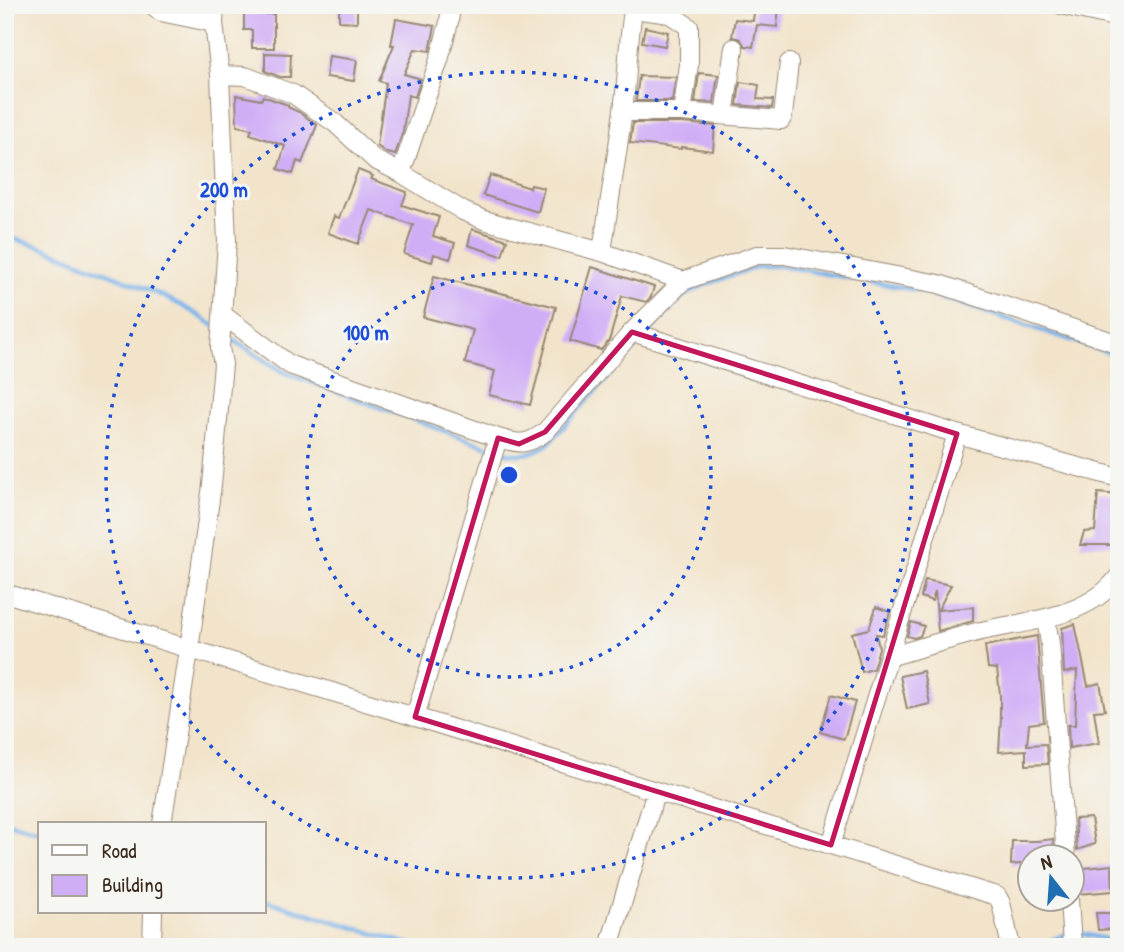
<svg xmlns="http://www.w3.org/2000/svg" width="1124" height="952" viewBox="0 0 1124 952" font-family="'Patrick Hand',sans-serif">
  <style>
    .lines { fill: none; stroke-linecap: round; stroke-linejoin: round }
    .stream { stroke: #7ab2e9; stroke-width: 4.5 }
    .building { fill: #d0aef6 }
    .minor-casing { stroke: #968774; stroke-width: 20 }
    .minor { stroke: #fff; stroke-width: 18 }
    .marked { fill: none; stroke: #c2185b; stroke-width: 5; stroke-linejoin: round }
    .ring { fill: none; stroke: #1d4ed8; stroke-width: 3.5; stroke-dasharray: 3.5 7 }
    .centre { fill: #1d4ed8; stroke: #f6f6f2; stroke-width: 3.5 }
    .ring-label { font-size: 21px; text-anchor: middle; font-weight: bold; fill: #1d4ed8; stroke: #f6f6f2; stroke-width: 6; stroke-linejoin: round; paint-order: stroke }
  </style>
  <rect width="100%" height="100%" fill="#f6f6f2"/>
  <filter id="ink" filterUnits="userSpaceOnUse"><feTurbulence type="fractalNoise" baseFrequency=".0143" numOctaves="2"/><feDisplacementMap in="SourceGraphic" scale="14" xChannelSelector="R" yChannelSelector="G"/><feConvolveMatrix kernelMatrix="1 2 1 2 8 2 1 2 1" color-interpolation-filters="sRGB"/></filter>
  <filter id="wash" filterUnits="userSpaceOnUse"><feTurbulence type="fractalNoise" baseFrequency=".00686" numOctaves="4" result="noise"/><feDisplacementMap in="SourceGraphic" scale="28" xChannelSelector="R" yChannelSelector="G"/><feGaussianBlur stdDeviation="1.57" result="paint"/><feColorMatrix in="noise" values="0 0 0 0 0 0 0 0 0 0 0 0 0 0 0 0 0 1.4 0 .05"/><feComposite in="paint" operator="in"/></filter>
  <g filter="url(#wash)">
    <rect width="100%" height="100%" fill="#f2e4cb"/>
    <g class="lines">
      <path class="stream" d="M5 237C35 243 63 256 92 267 135 284 180 300 217 328
        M649 332 682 297 702 286 759 266H782L922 291 1119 356
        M227 336 283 372 491 448
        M500 451C522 457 529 455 548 444L641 341
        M5 822 40 832
        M264 900 418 947
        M1075 934H1083L1119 942
        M1034 947 1066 934"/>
    </g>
    <g id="blocks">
      <path class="building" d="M339 5H357V22L339 21Z
        M755 5 779 6 777 27 757 25 753 47 745 46 740 39 732 37 735 19 753 21Z
        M244 14H274V48H252V30H244Z
        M396 19 435 26 430 51 415 49 404 74 421 79 415 97 408 95 403 131 395 155 387 153 377 146 386 83 379 81 394 45H391Z
        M645 27 668 32 665 46 642 42Z
        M265 53 291 54 290 77H280L265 71Z
        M329 56 357 60 354 81 326 77Z
        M699 73 718 75 714 103 695 102Z
        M639 76 676 77 672 101H636Z
        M740 82 759 85 757 99 773 100 772 108 737 105Z
        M236 95 261 100 263 96 288 105V107L299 112 317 125 302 163 297 161 293 174 278 169 285 146 250 134 252 129 237 126Z
        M633 123H682L715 126 713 151 681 147V149L630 143Z
        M358 170 373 176 371 179 407 192 402 205 439 217 433 236 455 243 450 259 434 254 432 262 404 254 413 225 371 210 358 244 328 233 334 216 339 218Z
        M490 175 530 188 531 185 544 188 538 212 483 195Z
        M472 229 507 240 502 256 468 245Z
        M592 267 654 287 651 297 646 302 622 296 609 341 601 350 570 341Z
        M434 276 556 307 530 405 489 395 495 371 465 363 473 330 423 317Z
        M1098 493 1119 495V545H1080L1084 532 1095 531Z
        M925 580 951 585 938 610 973 607V621L938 631 935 591 932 601 921 597Z
        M876 607 890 612 883 635 876 634 879 648 873 669 862 672 852 633 869 629Z
        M911 622 924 626 920 636 914 638 907 636Z
        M1075 624 1088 686 1100 683 1105 710 1094 711 1099 743 1069 748 1068 725H1075L1077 670 1064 673 1062 628Z
        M1037 636 1044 722 1029 724 1027 745 1046 744 1048 764 1026 765V750L999 752 1001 717H1000V694L997 669 988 668 985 646Z
        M923 671 930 704 907 709 900 676Z
        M831 695 855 702 844 739 820 732Z
        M1091 818 1095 844 1077 850 1075 819Z
        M1053 839 1055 857 1030 858V863L1011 865 1012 841H1037Z
        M1112 865 1113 891 1078 894 1077 892 1076 869Z
        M1096 913H1114L1115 929 1098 930Z"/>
    </g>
  </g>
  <g filter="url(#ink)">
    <use href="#blocks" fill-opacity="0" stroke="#968774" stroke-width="2"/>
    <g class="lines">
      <defs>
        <path id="minor" d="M157 5 156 8 161 12 214 23
          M1061 5 1119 18
          M633 9 670 14 689 27V65L682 112
          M220 75 245 76 293 94 335 123 375 160 401 173 463 211 484 220 602 252 683 281
          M623 112H682L781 120 783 116 789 63
          M724 115 734 48
          M401 173 439 60 449 22 451 5
          M602 252C609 202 618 152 624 102 628 70 628 37 634 5
          M223 315 290 365 498 438C520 444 526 446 545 432L632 332
          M1119 344 939 284 784 255H757L683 281 632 332 957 434 1119 478
          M5 593 415 717 990 894 997 896 1001 903 1011 947
          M1046 620 1050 643 1066 858
          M889 657C918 648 947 640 977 632 1024 621 1088 619 1119 576
          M415 717 498 438
          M162 824 189 650 212 485 223 364 220 348 227 242 220 75 214 23 215 5
          M831 845 957 434
          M1069 900 1072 945
          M152 947 153 912
          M609 947 656 791"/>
      </defs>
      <use href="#minor" class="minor-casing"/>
      <use href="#minor" class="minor"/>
    </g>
  </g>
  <path class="marked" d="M632 332 957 434 831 845 415 717 498 438 519 444 545 432Z"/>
  <g class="ring">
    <circle cx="509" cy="475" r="202"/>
    <circle cx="509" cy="475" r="403"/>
  </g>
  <circle cx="509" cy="475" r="10" class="centre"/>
  <g class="ring-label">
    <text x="224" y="197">200 m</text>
    <text x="366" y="340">100 m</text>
  </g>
  <rect width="1124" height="952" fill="none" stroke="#f6f6f2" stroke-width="28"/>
  <rect x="38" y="822" width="228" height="91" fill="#f6f6f2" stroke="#aba49d" stroke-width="2"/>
  <rect x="52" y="845" width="35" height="10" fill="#ffffff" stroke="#aba49d" stroke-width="2"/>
  <text x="102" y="858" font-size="21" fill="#3b2a1e">Road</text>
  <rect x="52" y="875" width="35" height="21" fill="#d0aef6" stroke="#aba49d" stroke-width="2"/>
  <text x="102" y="892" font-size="21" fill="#3b2a1e">Building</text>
  <g transform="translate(1051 878) rotate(343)"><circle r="33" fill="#f6f6f2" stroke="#aba49d" stroke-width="2"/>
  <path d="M0-5L12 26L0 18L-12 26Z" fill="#1f6fb2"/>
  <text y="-10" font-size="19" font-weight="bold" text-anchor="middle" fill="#3b2a1e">N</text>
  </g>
</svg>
